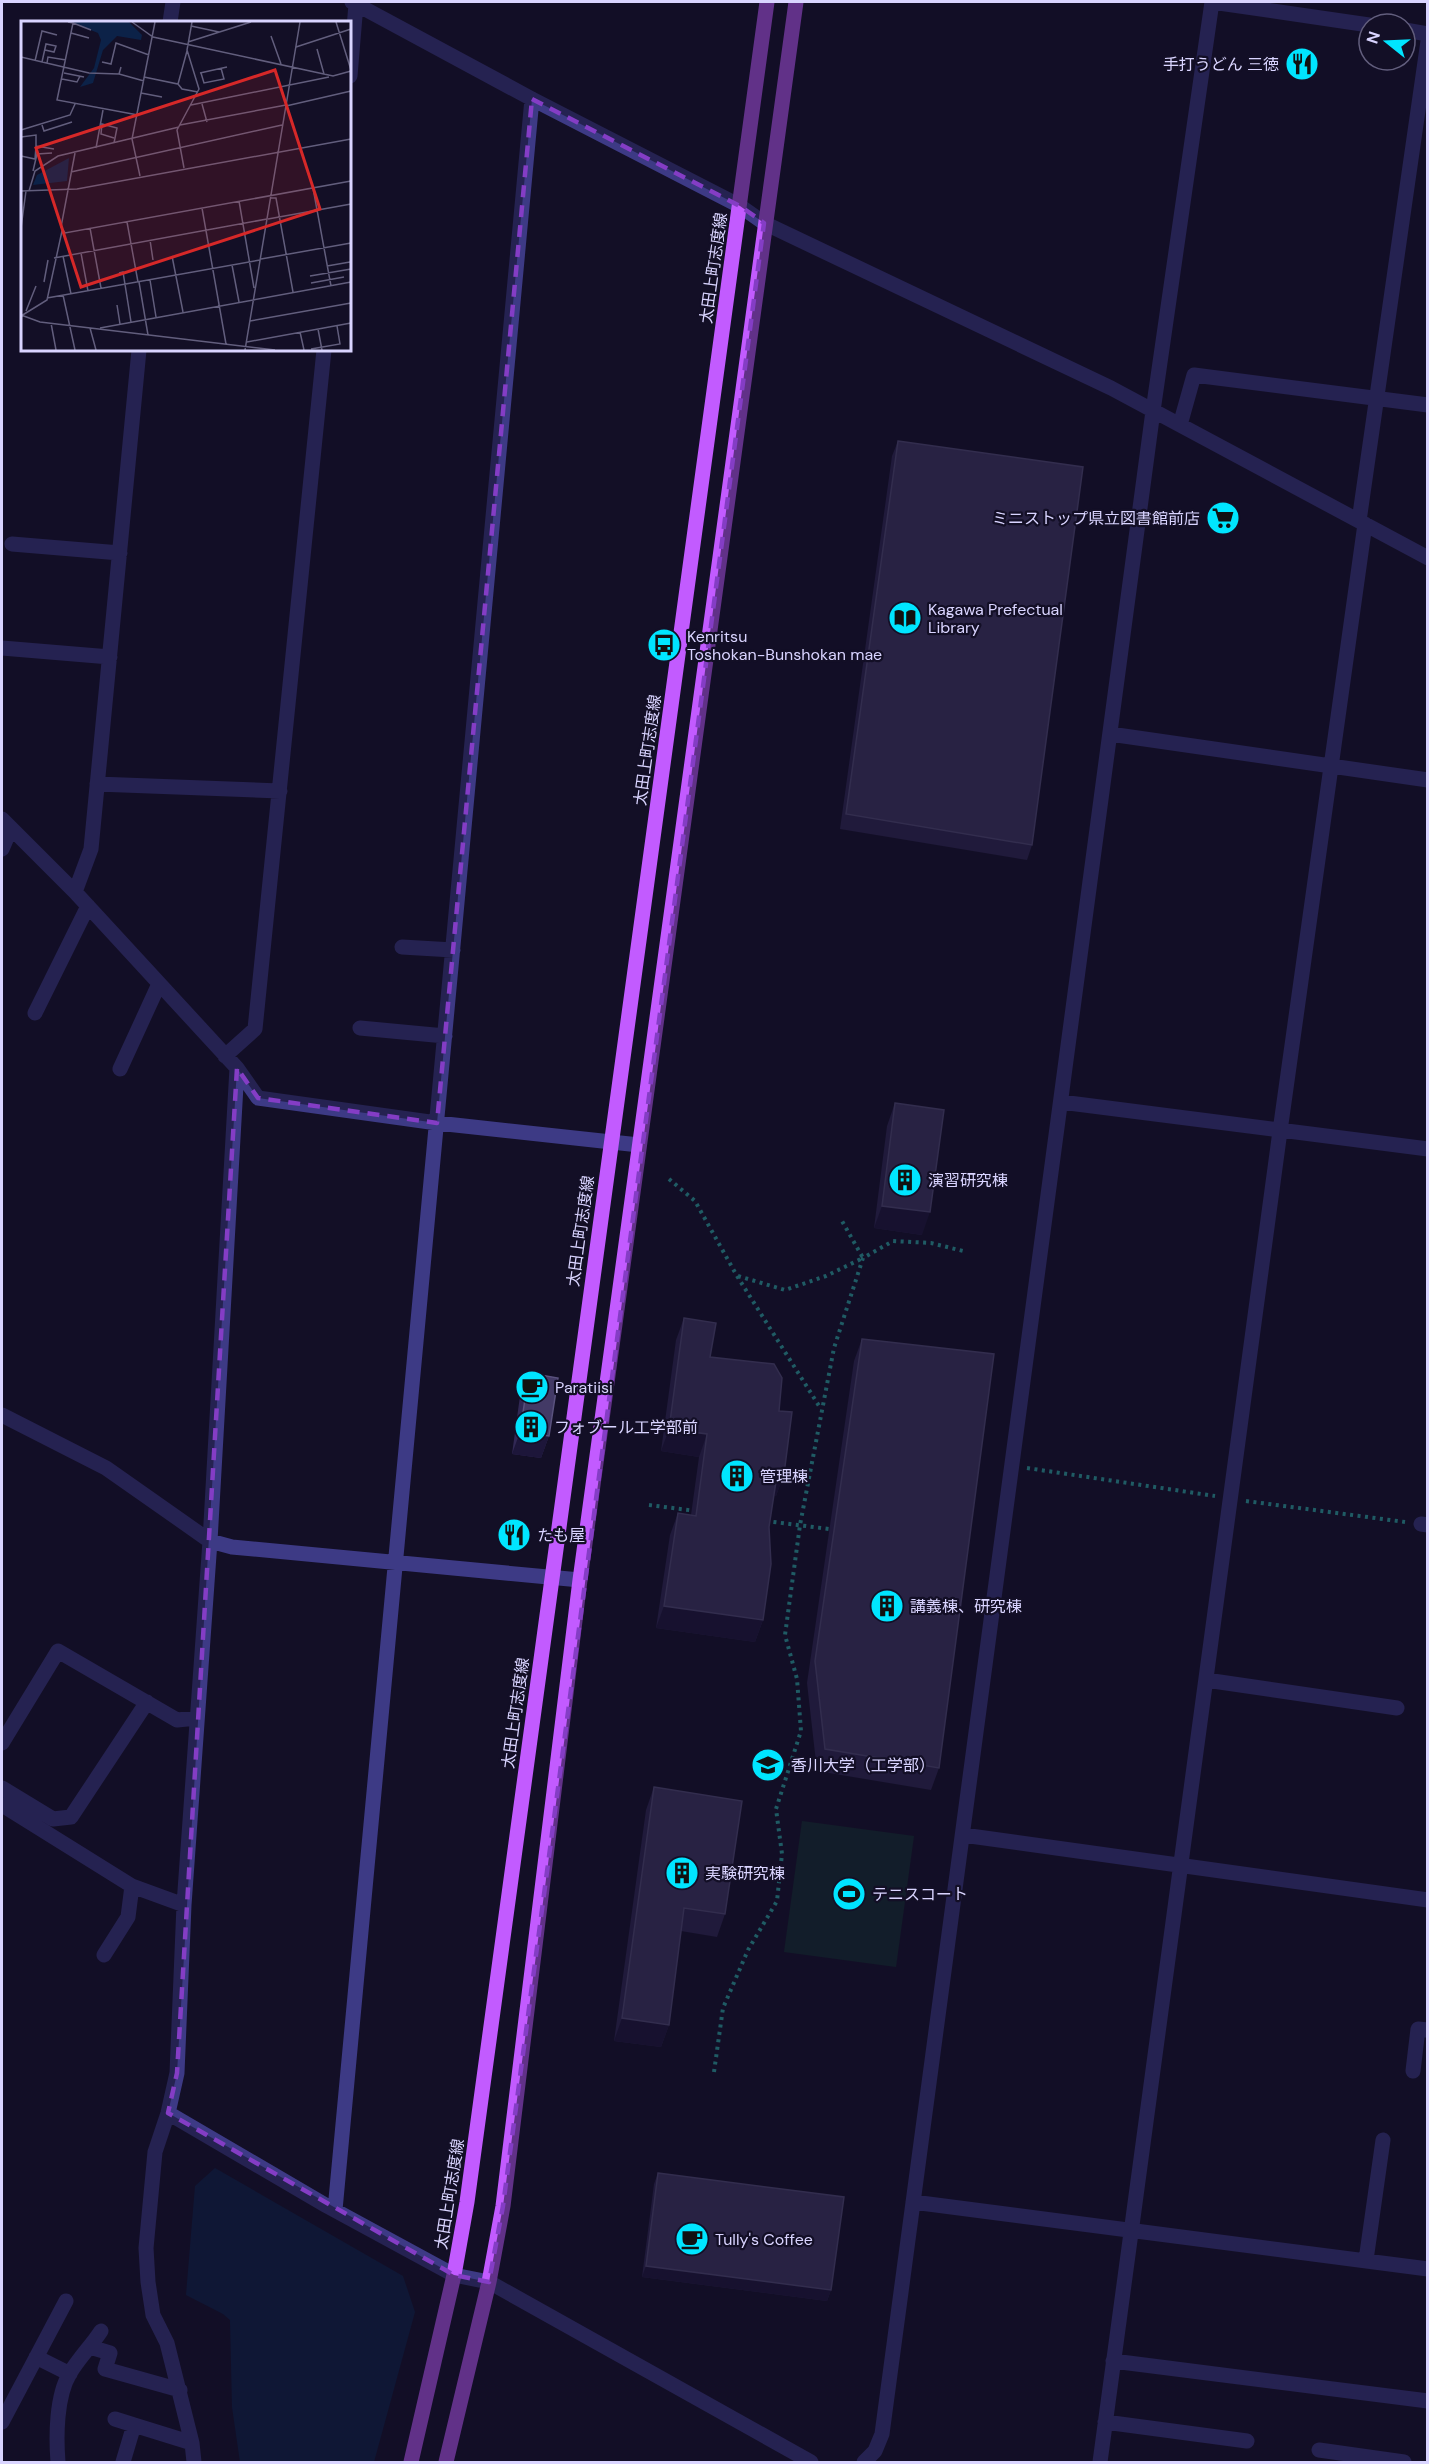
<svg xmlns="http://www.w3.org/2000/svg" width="1429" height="2464" viewBox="0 0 1429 2464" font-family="'DM Sans','Noto Sans JP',sans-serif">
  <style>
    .green { fill: #12302f }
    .water { fill: #0c2248 }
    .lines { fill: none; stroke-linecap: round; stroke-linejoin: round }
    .path { stroke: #2fb8b0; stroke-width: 4; stroke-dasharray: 3 4.5; stroke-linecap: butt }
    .minor { stroke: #3d3a85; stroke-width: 15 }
    .major { stroke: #c25bff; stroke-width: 15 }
    .wall { fill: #312854 }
    .shaded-wall { fill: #1d163a }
    .building { fill: #433a66; stroke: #5a527e; stroke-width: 1.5 }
    .marked { fill: none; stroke: #843dc5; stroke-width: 4.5; stroke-dasharray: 12 8; stroke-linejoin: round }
    .labels { text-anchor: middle; stroke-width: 4.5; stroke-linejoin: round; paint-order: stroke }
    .poi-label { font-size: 16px; fill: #d9d4ff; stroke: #130f26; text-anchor: start }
    .street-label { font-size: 16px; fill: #d9d4ff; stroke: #130f26 }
    .inset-road { fill: none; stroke: #625e7d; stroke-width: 1.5 }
    .view { fill: #d62828; fill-opacity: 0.15; stroke: #d62828; stroke-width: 3 }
    .inset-edge { fill: none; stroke: #d9d4ff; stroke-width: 3 }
  </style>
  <rect width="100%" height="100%" fill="#130f26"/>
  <path class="green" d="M802 1821 914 1836 896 1967 784 1952Z"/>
  <path class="water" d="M215 2168 403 2276 415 2312 374 2462H240L232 2407 230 2320 223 2314 186 2295 195 2186Z"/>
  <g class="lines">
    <path class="path" d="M669 1179 695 1201 737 1276 821 1409
      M738 1276 785 1290 826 1276 863 1258 842 1221
      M1027 1468 1215 1496
      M1246 1501 1405 1522
      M649 1505 696 1511
      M766 1521 829 1529
      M714 2072 723 2008 748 1950 777 1901 782 1854 776 1809 801 1731 797 1679 785 1635 800 1525 834 1348 863 1258 893 1241 931 1243 967 1252"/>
    <path class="minor" d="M352 2 532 99 740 206 764 223 1111 388 1428 558
      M170 22 173 2
      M1405 30 1428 34
      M350 76 356 4
      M1180 425 1194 375 1428 405
      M1359 521 1428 41
      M12 544 120 553
      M2 648 110 657
      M1110 734 1428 780
      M97 784 280 791
      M2 819 75 892 237 1068 258 1098 437 1123 639 1145
      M2 849 11 828
      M75 892 91 849 139 350
      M402 947 453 950
      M35 1013 88 906
      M360 1028 445 1036
      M225 1056 255 1029 324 350
      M120 1069 159 984
      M1061 1102 1428 1149
      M2 1415 106 1468 210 1541 232 1547 580 1580
      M1421 1524 1428 1525
      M1206 1680 1397 1708
      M2 1743 58 1651 177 1720 197 1718
      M2 1788 53 1819 71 1817 147 1702
      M2 1805 132 1886 184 1905
      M963 1835 1428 1900
      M104 1955 128 1917 132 1886
      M1413 2071 1418 2029 1428 2030
      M168 2113 327 2206 454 2275 489 2282 811 2462
      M913 2202 1428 2269
      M335 2210 532 99
      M1366 2260 1383 2140
      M90 2347 110 2353 105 2369 180 2390
      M36 2357 70 2374
      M1113 2361 1428 2401
      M115 2419 134 2425
      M2 2422 66 2301
      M1105 2422 1247 2441
      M1319 2450 1404 2462
      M58 2462C56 2437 56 2396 70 2373 79 2358 92 2345 101 2331
      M123 2462 134 2425 192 2443
      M194 2462 192 2443 167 2343 153 2315 148 2282 146 2248 155 2152 168 2113 177 2073 184 1905 210 1541 237 1068
      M864 2462 875 2451 882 2434 1153 411 1212 2 1369 25
      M1100 2462 1280 1131 1365 524"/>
    <path class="major" d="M411 2462 454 2275 467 2202 767 2
      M446 2462 489 2282 503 2206 580 1580 796 2"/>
  </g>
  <path class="wall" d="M898 441 1032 845 1027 860 840 829 892 456Z
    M895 1103 922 1235 874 1228 887 1126Z
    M684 1318 710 1357 779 1411 784 1474 776 1496H774L769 1527 763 1620 755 1642 656 1628 670 1535 678 1513 691 1515 699 1457 661 1451 676 1340Z
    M862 1339 939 1768 931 1790 817 1771 807 1683 854 1361Z
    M529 1373 549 1436 541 1458 512 1454 520 1396Z
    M654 1787 725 1914 717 1937 681 1931 669 2025 661 2047 614 2041 646 1810Z
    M658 2173 831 2290 827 2301 642 2277 654 2184Z"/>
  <path class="shaded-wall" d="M882 1206 930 1212 922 1235 874 1228Z
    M669 1429 707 1434 699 1457 661 1451Z
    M520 1432 549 1436 541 1458 512 1454Z
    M784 1474 776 1496 769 1497 777 1475Z
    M664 1606 763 1620 755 1642 656 1628Z
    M622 2018 669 2025 661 2047 614 2041Z
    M646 2266 831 2290 827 2301 642 2277Z"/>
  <path class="building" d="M898 441 1083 467 1032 845 846 814Z
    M895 1103 944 1110 930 1212 882 1206Z
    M684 1318 716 1323 710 1357 774 1364 782 1378 779 1411 792 1412 784 1474 777 1475 769 1527 771 1564 763 1620 664 1606 678 1513 696 1516 707 1434 669 1429Z
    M862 1339 994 1354 939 1768 825 1749 815 1661Z
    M529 1373 558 1378 549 1436 520 1432Z
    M654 1787 742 1801 725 1914 684 1908 669 2025 622 2018Z
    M658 2173 844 2197 831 2290 646 2266Z"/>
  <path d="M0 0H1429V2464H0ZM532 99 740 206 764 223 503 2206 489 2282 454 2275 168 2113 177 2073 237 1068 258 1098 437 1123Z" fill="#130f26" fill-opacity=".55" fill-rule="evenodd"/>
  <path class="marked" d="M532 99 740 206 764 223 503 2206 489 2282 454 2275 168 2113 177 2073 237 1068 258 1098 437 1123Z"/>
  <defs>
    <symbol id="restaurant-disc" viewBox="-11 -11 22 22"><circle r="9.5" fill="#00e5ff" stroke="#130f26"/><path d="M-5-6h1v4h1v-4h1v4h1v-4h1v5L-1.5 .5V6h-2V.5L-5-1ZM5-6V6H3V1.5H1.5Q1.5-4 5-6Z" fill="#111"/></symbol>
    <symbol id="supermarket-disc" viewBox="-11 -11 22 22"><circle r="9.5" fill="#00e5ff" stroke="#130f26"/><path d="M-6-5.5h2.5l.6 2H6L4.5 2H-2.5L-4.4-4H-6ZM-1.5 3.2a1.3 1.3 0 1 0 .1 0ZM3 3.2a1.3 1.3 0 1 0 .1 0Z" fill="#111"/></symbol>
    <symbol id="library-disc" viewBox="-11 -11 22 22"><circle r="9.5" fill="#00e5ff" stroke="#130f26"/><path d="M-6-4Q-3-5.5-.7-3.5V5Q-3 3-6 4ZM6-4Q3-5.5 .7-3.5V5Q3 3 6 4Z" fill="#111"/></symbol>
    <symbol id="bus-disc" viewBox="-11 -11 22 22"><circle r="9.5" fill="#00e5ff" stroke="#130f26"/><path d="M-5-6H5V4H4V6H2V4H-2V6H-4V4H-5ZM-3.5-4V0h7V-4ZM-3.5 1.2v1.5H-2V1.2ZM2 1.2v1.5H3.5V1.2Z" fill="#111"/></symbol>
    <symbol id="building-disc" viewBox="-11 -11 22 22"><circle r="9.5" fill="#00e5ff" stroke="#130f26"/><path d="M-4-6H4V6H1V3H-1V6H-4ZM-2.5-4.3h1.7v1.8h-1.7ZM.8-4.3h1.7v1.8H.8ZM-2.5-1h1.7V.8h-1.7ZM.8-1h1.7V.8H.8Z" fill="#111"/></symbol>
    <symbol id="cafe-disc" viewBox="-11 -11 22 22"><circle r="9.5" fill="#00e5ff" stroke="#130f26"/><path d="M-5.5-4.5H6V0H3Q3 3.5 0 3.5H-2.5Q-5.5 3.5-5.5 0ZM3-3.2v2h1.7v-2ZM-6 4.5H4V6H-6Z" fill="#111"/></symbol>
    <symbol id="university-disc" viewBox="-11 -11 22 22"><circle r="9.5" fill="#00e5ff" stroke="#130f26"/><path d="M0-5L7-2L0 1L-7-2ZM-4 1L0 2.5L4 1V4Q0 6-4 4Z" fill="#111"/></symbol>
    <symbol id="stadium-disc" viewBox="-11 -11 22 22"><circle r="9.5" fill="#00e5ff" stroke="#130f26"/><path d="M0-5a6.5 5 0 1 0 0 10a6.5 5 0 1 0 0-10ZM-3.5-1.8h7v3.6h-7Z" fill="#111"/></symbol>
  </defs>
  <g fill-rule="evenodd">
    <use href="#restaurant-disc" x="1283" y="45" width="38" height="38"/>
    <use href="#supermarket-disc" x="1204" y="499" width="38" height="38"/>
    <use href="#library-disc" x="886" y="599" width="38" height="38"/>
    <use href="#bus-disc" x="645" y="626" width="38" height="38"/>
    <use href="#building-disc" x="886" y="1161" width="38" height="38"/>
    <use href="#cafe-disc" x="513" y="1368" width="38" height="38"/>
    <use href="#building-disc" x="512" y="1408" width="38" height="38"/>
    <use href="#building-disc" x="718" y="1457" width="38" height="38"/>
    <use href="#restaurant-disc" x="495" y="1516" width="38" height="38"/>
    <use href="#building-disc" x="868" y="1587" width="38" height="38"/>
    <use href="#university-disc" x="749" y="1746" width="38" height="38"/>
    <use href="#building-disc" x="663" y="1854" width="38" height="38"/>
    <use href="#stadium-disc" x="830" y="1875" width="38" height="38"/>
    <use href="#cafe-disc" x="673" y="2220" width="38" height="38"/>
  </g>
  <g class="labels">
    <g class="poi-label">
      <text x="1279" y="70" text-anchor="end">手打うどん 三徳</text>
      <text x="1200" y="524" text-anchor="end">ミニストップ県立図書館前店</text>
      <text x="928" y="615">Kagawa Prefectual<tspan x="928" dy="18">Library</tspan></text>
      <text x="687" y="642">Kenritsu<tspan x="687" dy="18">Toshokan-Bunshokan mae</tspan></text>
      <text x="928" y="1186">演習研究棟</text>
      <text x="555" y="1393">Paratiisi</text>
      <text x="554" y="1433">フォブール工学部前</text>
      <text x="760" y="1482">管理棟</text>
      <text x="537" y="1541">たも屋</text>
      <text x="910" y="1612">講義棟、研究棟</text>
      <text x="791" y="1771">香川大学（工学部）</text>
      <text x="705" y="1879">実験研究棟</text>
      <text x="872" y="1900">テニスコート</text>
      <text x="715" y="2245">Tully's Coffee</text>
    </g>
    <g class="street-label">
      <text transform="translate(713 268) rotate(-82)" y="6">太田上町志度線</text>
      <text transform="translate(647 750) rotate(-82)" y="6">太田上町志度線</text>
      <text transform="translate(580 1231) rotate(-82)" y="6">太田上町志度線</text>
      <text transform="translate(515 1713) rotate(-82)" y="6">太田上町志度線</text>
      <text transform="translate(449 2194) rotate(-81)" y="6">太田上町志度線</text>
    </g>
  </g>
  <g transform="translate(21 21)">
    <rect width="330" height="330" fill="#130f26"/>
    <path d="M50 1H108L121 14 120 19 96 15 82 29 72 62 59 66 73 47 80 19 77 12ZM48 137 46 160 12 164 16 154Z" fill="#0c2248"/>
    <path class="inset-road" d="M47 1 52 2 36 79 117 94M111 1 132 16 312 55 330 50M315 1 330 49M52 2 70 9M170 5 198 11M50 12 68 17M250 15 260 43M167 21 230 1M275 26 330 8M296 28 303 53M0 36 68 52 98 53M14 40 21 10 36 14M21 41 25 23 35 25 33 31 24 29M81 41 90 43 95 22 128 34M26 42 27 36 45 39M100 46 98 53 123 60M43 52 63 56M179 52 206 46M180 52 183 62 203 58 200 47M123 56 157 63 166 30M41 58 56 61 59 55M157 63 161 68 177 71M120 72 141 76M181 83 186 101M170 84 308 56M265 85 330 70M21 104 23 110 51 101M159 104 265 84M0 109 49 94 54 83M0 116 15 114V125M93 117 80 113 81 103 96 107 93 122M75 127 82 89M54 132 40 206 44 212 330 160M0 135 14 138 15 125 33 128M163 147 156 109 178 68 166 29 171 1M12 150 16 133 31 132M50 151 261 104M119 155 111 118 134 1M292 167 310 265M0 170 56 168 330 118M8 170 14 150 37 135 158 106M250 177H255L272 271M218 180 233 267M181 187 205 323M247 198 330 183M106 201 117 261M0 207 5 170M69 207 80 267M129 219 132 239M60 232 67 270M42 235 50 273M151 235 162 291M33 237 246 198M240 238 330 222M211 244 218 281M306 245 329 241M98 252 102 251 110 301M289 255 330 248M129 259 135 296M23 261 27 239M118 261 127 314M290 262 323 256M42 274 54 329M26 277 239 239M96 284 99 303M5 290 15 265M0 294 19 301 254 329M0 295 26 279 41 210M229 300 330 282M30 302 35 329M69 307 75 329M79 307 330 261M297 308 301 329M279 311 283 329M226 321 330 302M290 328 319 323 316 305M224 329 279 1"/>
    <path class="view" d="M254 49 299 188 60 266 15 127Z"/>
    <rect width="330" height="330" class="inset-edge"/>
  </g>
  <rect width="1429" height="2464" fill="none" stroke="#d9d4ff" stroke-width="6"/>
  <g transform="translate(1387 42) rotate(288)"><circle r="28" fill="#130f26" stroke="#625e7d" stroke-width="1.5"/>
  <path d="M0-4.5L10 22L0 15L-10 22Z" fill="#00e5ff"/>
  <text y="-9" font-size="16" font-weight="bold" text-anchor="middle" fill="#d9d4ff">N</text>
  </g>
</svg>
